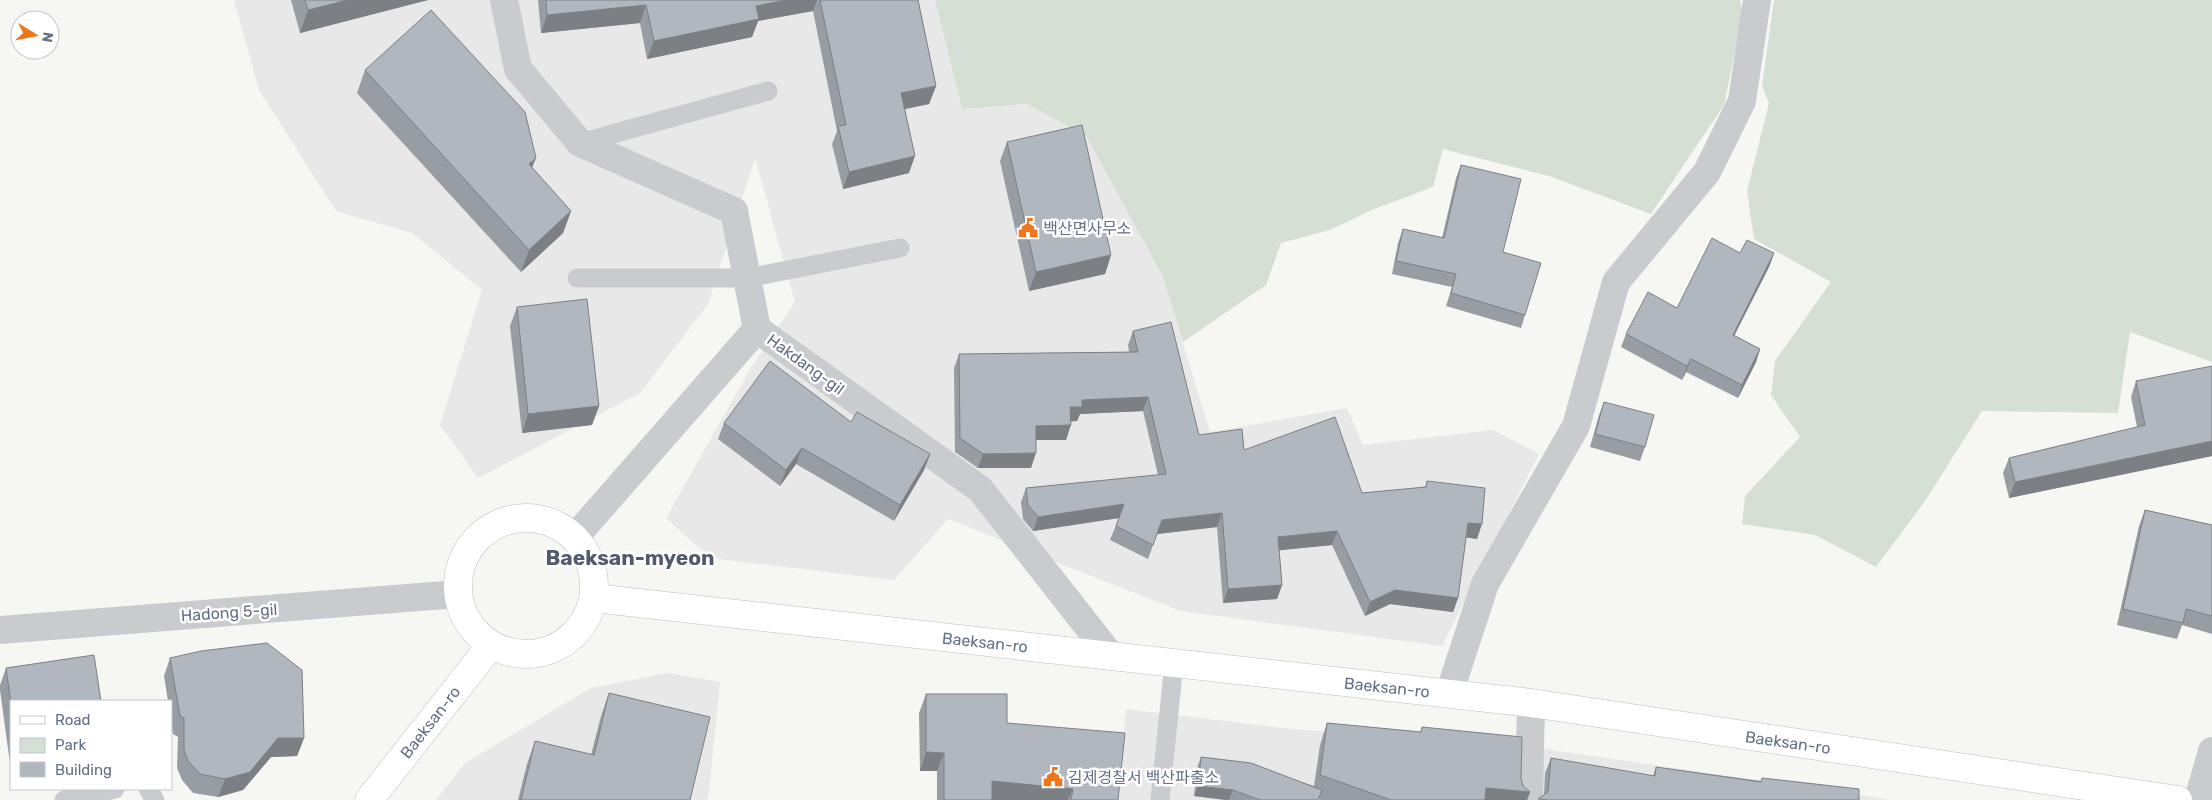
<svg xmlns="http://www.w3.org/2000/svg" width="2212" height="800" viewBox="0 0 2212 800" font-family="Rubik,'Noto Sans KR',sans-serif">
  <style>
    .built { fill: #e7e8e7 }
    .green { fill: #d6dfd4 }
    .lines { fill: none; stroke-linecap: round; stroke-linejoin: round }
    .secondary-casing { stroke: #bbbec4; stroke-width: 29 }
    .service { stroke: #c9cbcf; stroke-width: 19 }
    .minor { stroke: #c9cbcf; stroke-width: 28 }
    .secondary { stroke: #fff; stroke-width: 28 }
    .wall { fill: #989da3 }
    .shaded-wall { fill: #7c8085 }
    .building { fill: #b1b7be; stroke: #7c8085 }
    .labels { text-anchor: middle; stroke-width: 5; stroke-linejoin: round; paint-order: stroke }
    .poi-label { font-size: 16px; fill: #647087; stroke: #fff; text-anchor: start }
    .street-label { font-size: 16px; fill: #647087; stroke: #fff }
    .district-label { font-size: 21px; font-weight: bold; fill: #525b6b; stroke: #fff }
  </style>
  <rect width="100%" height="100%" fill="#f6f7f3"/>
  <path class="built" d="M234 0H935L962 109 1027 104 1086 136 1162 275 1210 432 1347 408 1363 445 1493 430 1539 454 1442 646 1180 611 948 519 894 580 710 558 666 518 752 366 795 302 755 158 708 304 640 393 478 478 440 425 482 290 412 233 336 211 259 90Z
    M668 673 720 682 708 800H436L465 763 591 688Z
    M1126 709 1291 729 1504 743 1892 800H1118Z"/>
  <path class="green" d="M935 0H1740L1743 13 1724 105 1651 214 1549 176 1443 149 1433 187 1374 209 1330 230 1281 243 1266 285 1183 342 1162 275 1086 136 1027 104 962 109Z
    M1774 0H2212V362L2130 332 2118 413 1982 411 1925 501 1876 567 1815 535 1742 524 1745 496 1800 437 1771 395 1775 361 1831 282 1754 239 1747 191 1769 103 1762 86Z"/>
  <g class="lines">
    <defs>
      <path id="secondary" d="M458 586a68 68 0 1 1 136 0a68 68 0 1 1-136 0Z
        M594 598 1531 703 2178 800
        M369 800 491 645"/>
    </defs>
    <use href="#secondary" class="secondary-casing"/>
    <path class="service" d="M580 143 768 91
      M577 278H747L900 248
      M148 789 155 800
      M64 800 115 789
      M1160 800 1174 663"/>
    <path class="minor" d="M504 0 518 69 580 143 734 211 757 329 980 489 1111 656
      M575 537 757 329
      M0 630 458 594
      M1449 694 1485 584 1576 426 1616 282 1707 172 1742 101 1757 0
      M1529 800 1531 703
      M2198 800 2212 751"/>
    <use href="#secondary" class="secondary"/>
  </g>
  <path class="wall" d="M291 0H428L300 33Z
    M538 0H918L936 86 929 104 905 109 909 173 843 189 832 144 837 131 813 11 758 21 752 37 647 59 640 23 541 33Z
    M365 70 532 168 571 211 563 233 521 272 357 93Z
    M1007 142 1111 255 1105 274 1029 291 1000 161Z
    M1461 165 1503 252 1525 315 1521 328 1446 306 1452 287 1392 274 1398 243 1403 229 1442 238 1456 178Z
    M1740 253H1774L1769 267 1734 335 1760 349 1756 362 1738 398 1686 372 1682 380 1621 347 1626 334 1677 308Z
    M517 307 599 406 592 425 522 433 510 326Z
    M1133 331 1199 435 1244 450 1362 493 1425 487 1427 481 1477 539 1466 537 1458 598 1453 612 1390 604 1365 616 1332 545 1279 550 1282 585 1277 599 1223 603 1217 527 1157 534 1148 559 1110 540 1119 518 1033 531 1023 519 1021 502 1026 488 1158 475 1143 411 1080 414 1077 421H1071L1066 440H1036L1031 468H978L955 452 954 368 959 354 1129 352 1128 345Z
    M2136 381 2212 456 2009 498 2003 473 2009 458 2137 427 2131 397Z
    M1604 402 1645 447 1640 461 1590 447 1599 415Z
    M851 422 930 454 924 470 894 521 796 464 780 486 718 439 724 423Z
    M2145 510 2212 525V524V634L2182 625 2177 639 2117 625 2139 526Z
    M170 658 304 738 297 756 271 757 243 790 218 797 193 793 182 780 177 768 178 737 173 734 171 723V701H168L164 676Z
    M6 668 11 701V771L0 690V685Z
    M609 693 690 800H518L527 764 535 741 591 755 601 716Z
    M926 694 1007 723 1118 800H937V771H920L919 713Z
    M1327 723 1420 732 1422 727 1521 779 1523 786 1530 792 1527 800H1321L1318 799V800H1224L1194 796 1197 768 1201 757 1314 786 1320 745Z
    M1551 758 1653 776 1656 767 1761 781 1762 778 1859 789 1544 795 1545 773Z"/>
  <path class="shaded-wall" d="M348 0H428L300 33 308 10Z
    M786 0H817L813 11 758 21 752 37 647 59 654 41 756 6Z
    M646 5 640 23 541 33 547 15Z
    M936 86 929 104 895 111 901 93Z
    M915 156 909 173 843 189 849 172Z
    M536 158 527 180 529 164Z
    M571 211 563 233 521 272 529 250Z
    M1774 253 1769 267 1728 348 1733 335Z
    M1111 255 1105 274 1029 291 1036 272Z
    M1760 349 1756 362 1738 398 1742 385Z
    M1691 359 1686 372 1682 380 1687 366Z
    M1148 397 1143 411 1080 414 1077 421 1065 422 1070 407 1082 400Z
    M599 406 592 425 522 433 528 414Z
    M1071 425 1066 440H1031L1036 426Z
    M2212 441V456L2009 498 2015 482Z
    M802 448 796 464 780 486 786 470Z
    M1036 453 1031 468H978L983 454Z
    M930 454 924 470 894 521 900 505Z
    M1124 504 1119 518 1033 531 1038 517Z
    M1222 513 1217 527 1157 534 1162 520Z
    M1468 523 1482 524 1477 539 1463 537Z
    M1337 531 1332 545 1273 551 1278 537Z
    M1282 585 1277 599 1223 603 1228 589Z
    M1395 590 1458 598 1453 612 1390 604 1365 616 1370 602Z
    M278 738H304L297 756 271 757 243 790 218 797 225 779Z
    M926 752 944 753 937 771H920Z
    M992 781 1073 789 1068 800H988Z
    M1198 786 1233 790 1229 800 1194 796Z
    M1486 788 1530 792 1527 800H1481Z"/>
  <path class="building" d="M305 0H348L308 10Z
    M546 0H786L756 6 759 19 654 41 646 5 547 15Z
    M820 0H918L936 86 901 93 915 156 849 172 838 126 846 125Z
    M431 10 525 112 536 158 529 164 571 211 529 250 365 70Z
    M1082 125 1111 255 1036 272 1007 142Z
    M1461 165 1521 179 1503 252 1541 263 1525 315 1451 293 1456 274 1396 261 1403 229 1444 238Z
    M1712 238 1740 253 1747 240 1774 253 1733 335 1760 349 1742 385 1691 359 1687 366 1626 334 1648 292 1677 308Z
    M587 299 599 406 528 414 517 307Z
    M1171 322 1199 435 1242 429 1244 450 1335 417 1362 493 1426 487 1427 481 1485 488 1482 524 1468 523 1458 598 1395 590 1370 602 1337 531 1278 537 1282 585 1228 589 1222 513 1162 520 1153 545 1116 526 1124 504 1038 517 1028 505 1026 488 1166 474 1148 397 1082 400V407H1070L1071 425 1036 426V453L983 454 960 438 959 354 1138 352 1133 331Z
    M770 361 851 422 857 412 930 454 900 505 802 448 786 470 724 423Z
    M2212 366V441L2015 482 2009 458 2145 425 2136 381Z
    M1604 402 1654 415 1645 447 1595 434Z
    M2145 510 2212 525V616L2186 609 2183 623 2123 609Z
    M267 643 302 670 304 738H278L250 772 225 779 200 774 188 761 184 750V718L180 716 170 658 201 651Z
    M94 655 101 701H11V704L6 668Z
    M609 693 710 717 690 800H521L535 741 594 755Z
    M926 694H1007V723L1125 733 1118 800H1071L1073 789 992 781V800H944V753L926 752Z
    M1327 723 1421 732 1422 727 1522 737 1521 779 1523 786 1530 792 1486 788 1485 800H1391L1320 775Z
    M1201 757 1251 763 1322 790 1318 800H1260L1233 790 1198 786Z
    M1551 758 1655 776 1656 767 1761 782 1762 778 1859 789V800H1548L1538 799 1548 792Z"/>
  <defs>
    <symbol id="civic-bare" viewBox="-9 -9 18 18"><path d="M-.6-6.5H3V-4.5H.6V-3L4-1V1h2V6H-6V1h2V-1L-.6-3ZM-1.2 2.5V6h2.4V2.5Z" fill="#ef761b" stroke="#fff" stroke-width="2.5" paint-order="stroke"/></symbol>
  </defs>
  <g fill-rule="evenodd">
    <use href="#civic-bare" x="1014" y="214" width="28" height="28"/>
    <use href="#civic-bare" x="1039" y="763" width="28" height="28"/>
  </g>
  <g class="labels">
    <g class="poi-label">
      <text x="1043" y="234">백산면사무소</text>
      <text x="1068" y="783">김제경찰서 백산파출소</text>
    </g>
    <g class="street-label">
      <text transform="translate(806 364) rotate(36)" y="6">Hakdang-gil</text>
      <text transform="translate(229 612) rotate(-4)" y="6">Hadong 5-gil</text>
      <text transform="translate(985 642) rotate(6)" y="6">Baeksan-ro</text>
      <text transform="translate(1387 687) rotate(6)" y="6">Baeksan-ro</text>
      <text transform="translate(430 722) rotate(-52)" y="6">Baeksan-ro</text>
      <text transform="translate(1788 742) rotate(8)" y="6">Baeksan-ro</text>
    </g>
    <g class="district-label">
      <text x="630" y="565">Baeksan-myeon</text>
    </g>
  </g>
  <rect x="10" y="700" width="162" height="90" fill="#ffffff" stroke="#c1c6cf"/>
  <rect x="20" y="716" width="25" height="8" fill="#ffffff" stroke="#c1c6cf"/>
  <text x="55" y="725" font-size="15" fill="#647087">Road</text>
  <rect x="20" y="738" width="25" height="15" fill="#d6dfd4" stroke="#c1c6cf"/>
  <text x="55" y="750" font-size="15" fill="#647087">Park</text>
  <rect x="20" y="762" width="25" height="15" fill="#b1b7be" stroke="#c1c6cf"/>
  <text x="55" y="775" font-size="15" fill="#647087">Building</text>
  <g transform="translate(35 35) rotate(100)"><circle r="24" fill="#ffffff" stroke="#c1c6cf"/>
  <path d="M0-4L9 19L0 12L-9 19Z" fill="#ef761b"/>
  <text y="-8" font-size="14" font-weight="bold" text-anchor="middle" fill="#647087">N</text>
  </g>
</svg>
